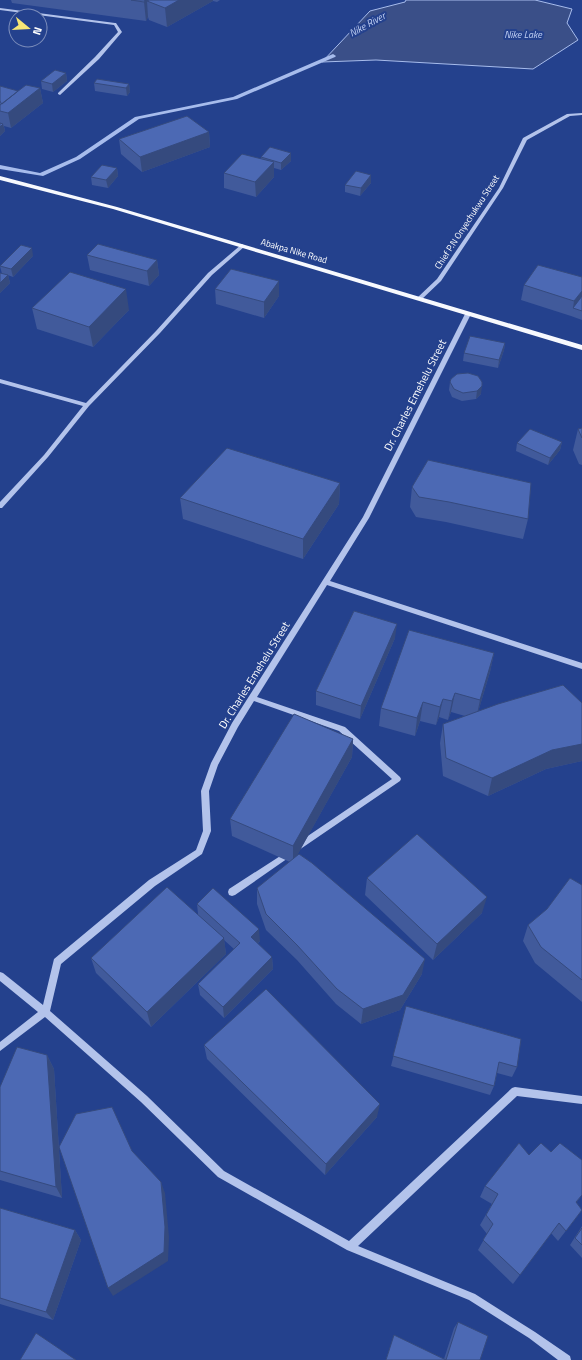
<svg xmlns="http://www.w3.org/2000/svg" width="582" height="1360" viewBox="0 0 582 1360" font-family="'Titillium Web',sans-serif">
  <style>
    .water { fill: #3a4f88; stroke: #a7bcec }
    .lines { fill: none; stroke-linecap: round; stroke-linejoin: round }
    .stream { fill: #a7bcec; fill-rule: evenodd }
    .minor { fill: #b3c3eb; fill-rule: evenodd }
    .major { fill: #f7f9fe; fill-rule: evenodd }
    .wall { fill: #415a9b }
    .shaded-wall { fill: #354a7e }
    .building { fill: #4c69b4; stroke: #354a7e }
    .labels { text-anchor: middle; stroke-width: 4; stroke-linejoin: round; paint-order: stroke }
    .far-street-label { font-size: 9px; fill: #fff; stroke: #24418d }
    .far-water-label { font-size: 10px; font-style: italic; fill: #bfcef2; stroke: #24418d }
    .street-label { font-size: 11px; fill: #fff; stroke: #24418d }
  </style>
  <rect width="100%" height="100%" fill="#24418d"/>
  <path class="water" d="M406 0H535L572 9 567 23 578 40 533 69 376 60 322 62 370 11 405 2Z"/>
  <g class="lines">
    <path class="stream" d="M333 54 336 56 335 57 237 99 139 119 80 159 43 176 0 169V165L40 173 76 157 135 117 233 97Z"/>
    <path class="minor" d="M0 8 115 23H116L122 32 99 59 60 95 58 94V93L95 57 118 32 114 25 0 10Z
      M582 113V115L570 116 527 140 503 188 441 281 421 300H417V298L437 279 499 188 523 138 567 114Z
      M242 244 245 246 244 247 212 275 160 333 89 406 48 457 2 508H0V502L44 455 83 406 0 383V379L86 403 156 331 208 273Z
      M468 312 471 314 369 518 330 581 582 663V669L327 585 257 697 345 727 400 777 401 779 400 781 299 850 296 851 293 850 292 848 293 846 392 779 339 731 254 701 238 727 218 765 209 791 211 831 202 854 155 886 61 964 50 1011 147 1096 224 1171 349 1241 512 1088 515 1087 582 1096V1104L517 1096 358 1246 475 1294 535 1332 570 1356 571 1360H558L529 1338 469 1300 347 1250 218 1177 141 1102 45 1017 0 1051V1042L38 1012 0 981V972L3 973 43 1005 54 959 149 880 196 850 203 831 201 791 211 763 232 723 363 517 465 314Z
      M288 851 291 852 292 854 291 856 235 895 232 896 229 895 228 892 229 889Z"/>
    <path class="major" d="M0 176 117 207 582 345V350L113 209 0 180Z"/>
  </g>
  <path class="wall" d="M11 0H220L217 2 213 1 167 27 149 20 148 17 146 21 12 3Z
    M66 73 67 81 53 92 42 89 41 81Z
    M94 83 129 84 130 92 127 96 95 91Z
    M0 86 18 91 40 88 43 103 11 128 4 126 5 131 0 136Z
    M209 132 210 147 142 172 121 154 119 139Z
    M261 157 291 161 281 170 274 168V177L256 197 224 188V173L261 158Z
    M117 168 118 176 108 188 92 185 91 177Z
    M371 175V183L360 196 345 192V185Z
    M87 255 157 260 159 275 149 286 90 270Z
    M33 256 13 277 5 274 8 275 10 283 0 293V273L2 274 0 266Z
    M582 277V320L571 316 521 300 524 285Z
    M215 289 279 296 264 318 216 304Z
    M32 308 129 310 93 347 37 329Z
    M505 343 504 350 498 368 463 361 464 353Z
    M457 374 481 394 476 399 462 401 452 397 449 390 450 382Z
    M582 428V465L579 464 573 450 578 429Z
    M562 442 560 450 548 465 516 451 517 443Z
    M340 483 339 504 303 559 183 519 180 498Z
    M412 487 528 519 523 539 446 522 416 517 410 507Z
    M395 638 360 719 316 705V691Z
    M494 653 490 672 478 712 582 703V761L546 769 488 796 443 776 440 743 443 724 465 716 451 712 448 720 439 717 436 725 420 721 415 736 379 726 381 708Z
    M353 739 352 757 296 857 422 974 400 1010 361 1024 336 1004 297 960 266 930 257 904V888L290 862 232 836 230 819Z
    M367 878 482 913 433 960 365 895Z
    M582 885V1002L535 963 523 941 528 925Z
    M197 904 260 941 257 944 272 957 273 969 224 1018 200 995 198 984 234 949 224 940 226 954 151 1027 96 973 91 958 198 914Z
    M406 1006 517 1067 512 1077 497 1073 494 1086 490 1095 391 1066Z
    M204 1045 377 1117 325 1175 207 1059Z
    M47 1055 54 1069 62 1198 0 1180V1087Z
    M551 1152 582 1160V1195L576 1203 582 1210 558 1241 551 1233 513 1284 478 1250 487 1234 480 1225 492 1204 480 1197 485 1186 529 1155Z
    M0 1208 75 1230 81 1240 53 1320 0 1304Z
    M582 1226V1258L570 1245Z
    M458 1322 480 1360H386L394 1335 444 1359 454 1328Z"/>
  <path class="shaded-wall" d="M145 0H162L147 1 148 17 146 21 144 2Z
    M179 0H213V1L167 27 165 8Z
    M66 73 67 81 53 92 52 84Z
    M129 84 130 92 127 96 126 88Z
    M40 88 43 103 11 128 8 113Z
    M3 124 5 131 0 136V127Z
    M209 132 210 147 142 172 140 157Z
    M291 153V161L281 170V163Z
    M274 162V177L256 197 255 182Z
    M117 168 118 176 108 188 106 180Z
    M371 175V183L360 196 361 188Z
    M32 248 33 256 13 277 11 269Z
    M157 260 159 275 149 286 147 271Z
    M8 275 10 283 0 293V283Z
    M279 281V296L264 318V302Z
    M126 289 129 310 93 347 89 327Z
    M582 291V301L573 308 574 301Z
    M505 343 504 350 498 368 499 360Z
    M482 386 481 394 476 399 477 391Z
    M562 442 560 450 548 465 550 458Z
    M340 483 339 504 303 559V539Z
    M397 624 395 638 360 719 361 706Z
    M494 653 490 672 476 719 480 700Z
    M455 693 451 712 448 720 452 701Z
    M443 699 439 717 436 725 440 707Z
    M423 702 420 721 415 736 417 718Z
    M353 739 352 757 293 863V846Z
    M582 744V761L546 769 488 796 492 778 552 750Z
    M487 897 482 913 433 960 437 944Z
    M259 929 260 941 251 949V937Z
    M224 938 226 954 151 1027 147 1012Z
    M272 957 273 969 224 1018 223 1007Z
    M425 959 422 974 400 1010 361 1024 363 1009Z
    M47 1055 54 1069 62 1198 56 1187Z
    M380 1104 377 1117 325 1175 326 1164Z
    M161 1182 165 1193 169 1237 168 1261 113 1296 108 1288Z
    M75 1230 81 1240 53 1320 46 1312Z"/>
  <path class="building" d="M131 0H145L144 2Z
    M149 0H179L165 8 147 1Z
    M55 70 66 73 52 84 41 81Z
    M97 79 129 84 126 88 94 83Z
    M26 85 40 88 8 113 0 111V105Z
    M0 86 18 91 2 104 1 103 0 101Z
    M187 116 209 132 140 157 119 139Z
    M0 123 3 124 0 127Z
    M270 147 291 153 281 163 261 157Z
    M242 154 274 162 255 182 224 173Z
    M102 165 117 168 106 180 91 177Z
    M356 171 371 175 361 188 345 185Z
    M98 244 157 260 147 271 87 255Z
    M21 245 32 248 11 269 0 266Z
    M538 265 582 277V291L574 301 524 285Z
    M231 269 279 281 264 302 215 289Z
    M70 272 126 289 89 327 32 308Z
    M0 273 8 275 0 283Z
    M582 296V311L573 308Z
    M470 336 505 343 499 360 464 353Z
    M468 373 478 376 482 382V386L477 391 463 393 454 389 450 382 451 379 457 374Z
    M582 428V438L578 429Z
    M530 429 562 442 550 458 517 443Z
    M227 448 340 483 303 539 180 498Z
    M428 460 531 483 528 519 449 502 419 497 412 487Z
    M354 611 397 624 361 706 316 691Z
    M409 630 494 653 480 700 455 693 452 701 443 699 440 707 423 702 417 718 381 708Z
    M563 685 582 703V744L552 750 492 778 446 758 443 724 498 704Z
    M294 714 353 739 293 846 230 819Z
    M417 834 487 897 437 944 367 878Z
    M299 854 312 863 425 959 403 995 363 1009 337 989 297 945 266 914 257 888Z
    M570 878 582 885V980L541 947 528 925 547 909Z
    M167 887 224 938 147 1012 91 958Z
    M213 888 259 929 251 937 272 957 223 1007 198 984 240 943 197 904Z
    M266 989 380 1104 326 1164 204 1045Z
    M406 1006 521 1039 517 1067 499 1062 494 1086 393 1056Z
    M17 1047 47 1055 56 1187 0 1171V1087Z
    M112 1107 132 1151 161 1182 165 1227 164 1252 108 1288 59 1147 76 1114Z
    M519 1143 529 1155 541 1143 551 1152 560 1143 582 1160V1195L576 1202 582 1210 566 1231 559 1223 520 1275 483 1240 493 1224 486 1215 498 1194 485 1186Z
    M0 1208 75 1230 46 1312 0 1298Z
    M582 1228V1245L575 1238Z
    M458 1322 488 1336 480 1360H386L394 1335 446 1360Z
    M36 1333 76 1360H20Z"/>
  <g class="labels">
    <g class="far-street-label">
      <text transform="translate(467 222) rotate(-57)" y="3">Chief P.N Onyechukwu Street</text>
      <text transform="translate(294 251) rotate(16)" y="3">Abakpa Nike Road</text>
    </g>
    <g class="far-water-label">
      <text transform="translate(367 24) rotate(-29)" y="4">Nike River</text>
      <text x="523" y="38">Nike Lake</text>
    </g>
    <g class="street-label">
      <text transform="translate(415 395) rotate(-63)" y="4">Dr. Charles Emehelu Street</text>
      <text transform="translate(254 675) rotate(-58)" y="4">Dr. Charles Emehelu Street</text>
    </g>
  </g>
  <g transform="translate(28 28) rotate(108)"><circle r="19" fill="#24418d" stroke="#7c8dbb"/>
  <path d="M0-3L7 15L0 10L-7 15Z" fill="#f6e676"/>
  <text y="-6" font-size="11" font-weight="bold" text-anchor="middle" fill="#ffffff">N</text>
  </g>
</svg>
